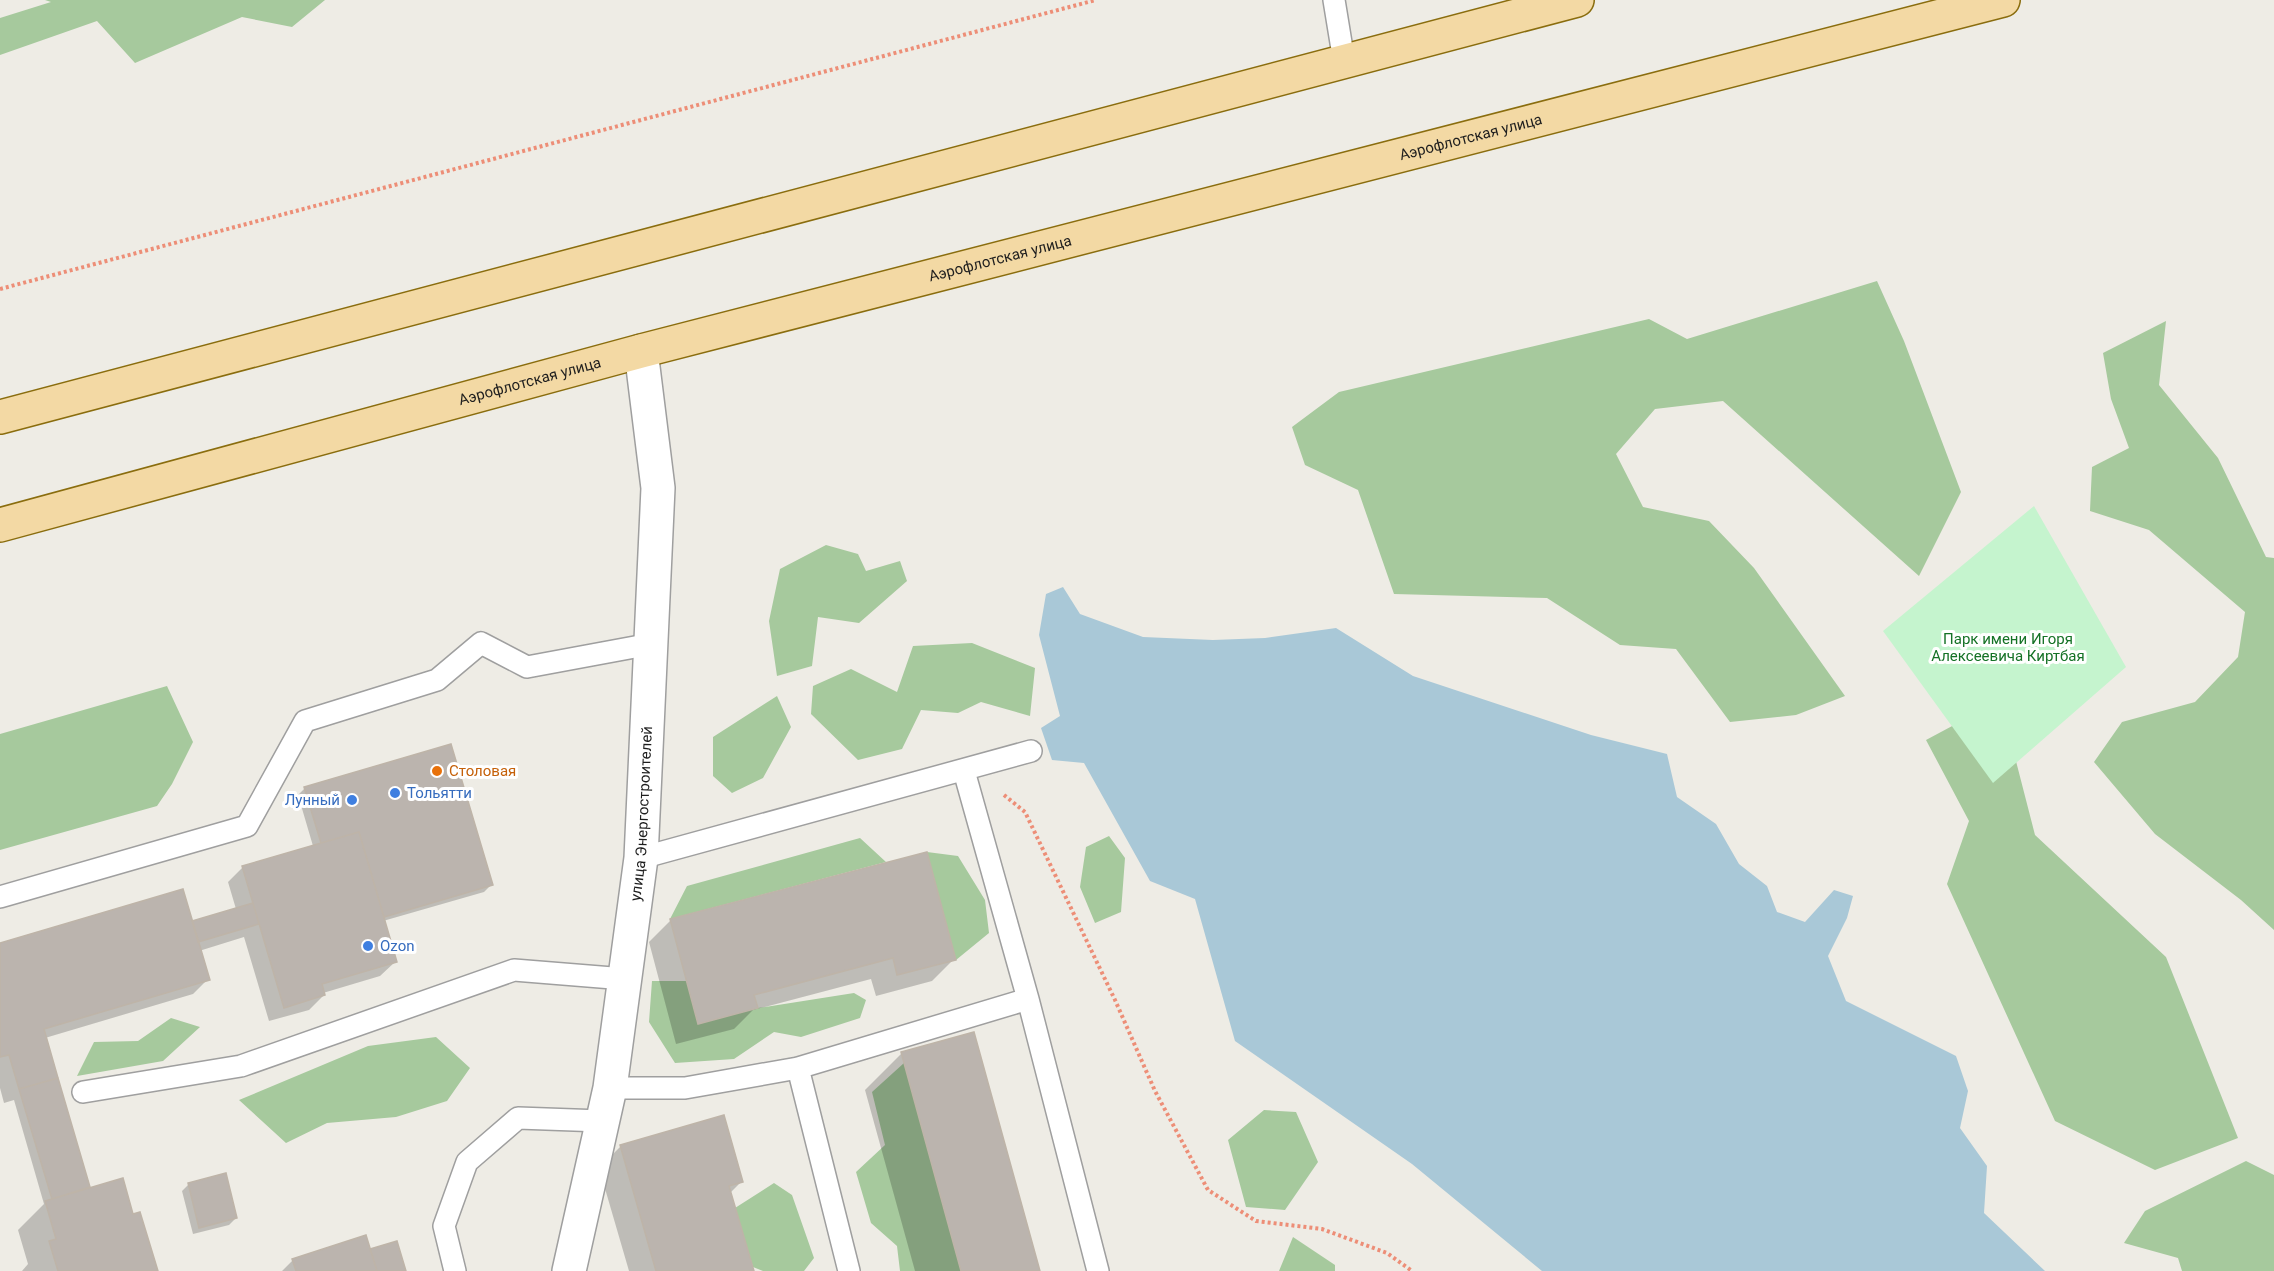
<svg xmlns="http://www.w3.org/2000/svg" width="2274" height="1271" viewBox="0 0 2274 1271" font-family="Roboto,sans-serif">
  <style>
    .forest { fill: #a6c99d }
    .park { fill: #c5f4ce }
    .water { fill: #a9c8d7 }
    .shadow { fill: #0003 }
    .building { fill: #bbb4ae; stroke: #beb4a8; stroke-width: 1.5 }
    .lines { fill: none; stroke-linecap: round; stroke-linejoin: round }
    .service-casing { stroke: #9f9f9f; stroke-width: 24 }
    .minor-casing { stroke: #9f9f9f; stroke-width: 36 }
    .primary-casing { stroke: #8a6d0e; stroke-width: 36 }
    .path { stroke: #ed8e77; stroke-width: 4; stroke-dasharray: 3 3; stroke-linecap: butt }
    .service { stroke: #fff; stroke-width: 21 }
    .minor { stroke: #fff; stroke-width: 33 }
    .primary { stroke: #f3d9a4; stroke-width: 33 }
    .food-dot { fill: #e8710a; stroke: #fff; stroke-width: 2 }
    .shop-dot { fill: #3f7fe0; stroke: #fff; stroke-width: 2 }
    .labels { text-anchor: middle; stroke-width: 6; stroke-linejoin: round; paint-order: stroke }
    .street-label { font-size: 15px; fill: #1e1e1e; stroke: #fff }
    .park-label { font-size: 15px; fill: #157226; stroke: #fff }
    .food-label { font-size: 15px; fill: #c56008; stroke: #fff; text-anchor: start }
    .shop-label { font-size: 15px; fill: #366cbe; stroke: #fff; text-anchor: start }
  </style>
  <rect width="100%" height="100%" fill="#eeece5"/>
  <path class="forest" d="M45 0H325L292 27 242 17 135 63 97 21 0 55V18L51 2Z
    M1877 281 1904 341 1961 492 1919 576 1723 401 1655 409 1616 454 1643 507 1709 521 1754 568 1845 696 1796 715 1730 722 1676 649 1620 645 1547 598 1394 594 1358 490 1305 465 1292 427 1339 392 1649 319 1687 339Z
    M2166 321 2159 385 2218 458 2266 557 2274 558V930L2241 900 2155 834 2094 762 2122 722 2195 702 2238 657 2245 612 2149 530 2090 511 2092 467 2129 448 2111 399 2103 353Z
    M826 545 858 554 866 571 900 561 907 581 859 623 818 617 812 666 777 676 769 621 780 569Z
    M972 643 1035 668 1030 716 981 702 958 713 921 710 902 749 858 760 811 714 813 686 851 669 897 692 913 646Z
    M167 686 193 742 172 784 157 806 0 850V734Z
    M777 696 791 727 763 778 732 793 713 776V737Z
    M1969 717 2009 734 2035 835 2166 957 2238 1138 2155 1170 2055 1121 1947 884 1969 821 1926 740Z
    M1109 836 1125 858 1121 912 1095 923 1080 887 1086 847Z
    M860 838 886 862 670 919 687 886Z
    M927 852 958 856 985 900 989 933 956 960Z
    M652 981H687L758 1008 854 993 866 1000 860 1018 801 1037 774 1032 734 1059 675 1063 649 1022Z
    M171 1018 200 1027 163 1061 77 1076 94 1042 138 1041Z
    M436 1037 470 1068 447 1101 396 1117 327 1123 286 1143 239 1100 368 1046Z
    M904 1063 961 1271H900L897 1246 871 1223 856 1172 885 1145 872 1092Z
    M1264 1110 1296 1112 1318 1162 1285 1210 1246 1207 1228 1140Z
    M2246 1161 2274 1175V1271H2182L2178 1258 2124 1243 2145 1211Z
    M774 1183 792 1195 814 1258 804 1271H763L753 1267 735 1208Z
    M1293 1237 1335 1265V1271H1279Z"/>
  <path class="park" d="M2034 506 2126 667 1993 783 1883 631Z"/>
  <path class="water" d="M1063 587 1080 614 1143 637 1213 640 1265 638 1336 628 1413 676 1591 735 1667 754 1677 797 1716 824 1739 864 1767 886 1777 912 1805 922 1834 890 1853 896 1847 918 1828 956 1846 1001 1956 1056 1968 1091 1960 1128 1987 1166 1984 1213 2045 1271H1542L1412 1164 1235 1041 1195 899 1150 881 1084 763 1052 760 1041 728 1060 716 1039 635 1046 594Z"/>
  <path class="shadow" d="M305 788 491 885 484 892 383 921 395 962 380 976 323 993 324 995 309 1010 269 1021 244 937 199 951 208 979 193 994 45 1038 89 1189 132 1216 156 1271H22L28 1264 18 1230 44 1204 14 1100 4 1103 0 1088V945L191 923 236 909 228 882 243 867 313 846 298 795Z
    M671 920 954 959 932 981 876 996 871 979 753 1010 734 1029 676 1044 649 942Z
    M902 1053 1038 1271H915L865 1090Z
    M621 1146 742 1181 729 1194 752 1271H629L599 1168Z
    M189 1184 236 1218 229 1225 193 1234 182 1191Z
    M369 1251 404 1271H282L293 1260Z"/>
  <path class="building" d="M451 744 493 885 384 917 359 832 321 843 304 787Z
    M359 832 397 962 322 984 325 995 284 1008 242 866Z
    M927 852 956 960 897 975 893 958 754 995 758 1008 698 1024 670 919Z
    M183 889 210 980 44 1029 58 1078 19 1089 9 1055 0 1057V943Z
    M253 903 259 924 198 942 192 921Z
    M974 1032 1040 1271H961L904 1063 901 1052Z
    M58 1078 90 1187 52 1199 19 1089Z
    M724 1115 743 1182 729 1186 754 1271H656L620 1145Z
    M226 1173 237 1218 199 1228 188 1183Z
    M123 1178 133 1214 140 1212 158 1271H58L49 1241 56 1239 45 1201Z
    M366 1235 377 1271H296L292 1259Z
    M397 1241 406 1271H377L370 1249Z"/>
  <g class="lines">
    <defs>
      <path id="service" d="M1334 0 1344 61
        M964 771 1028 999 1098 1271
        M641 858 1031 751
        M0 897 247 826 305 721 437 680 481 643 527 667 651 644
        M798 1068 849 1271
        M610 1088H685L798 1068 1028 999
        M83 1092 241 1066 514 970 625 979
        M455 1271 444 1226 467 1162 518 1118 602 1121"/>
      <g id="minor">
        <path id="s1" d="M569 1271 610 1088 641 858 658 488 641 351"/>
      </g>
      <g id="primary">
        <path d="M0 417 1577 0"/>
        <path id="s2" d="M0 525 641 351 2003 0"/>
      </g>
    </defs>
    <use href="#service" class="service-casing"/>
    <use href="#minor" class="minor-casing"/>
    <use href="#primary" class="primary-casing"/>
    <path class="path" d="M0 289 1096 0
      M1004 795 1025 812 1115 1000 1155 1091 1208 1190 1256 1221 1322 1229 1387 1253 1412 1271"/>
    <use href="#service" class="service"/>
    <use href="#minor" class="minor"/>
    <use href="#primary" class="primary"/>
  </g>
  <circle class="food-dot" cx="437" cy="771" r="6"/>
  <g class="shop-dot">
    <circle cx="395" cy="793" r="6"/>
    <circle cx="352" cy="800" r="6"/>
    <circle cx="368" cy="946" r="6"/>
  </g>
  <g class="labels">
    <g class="street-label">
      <text dy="5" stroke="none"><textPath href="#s2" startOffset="1521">Аэрофлотская улица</textPath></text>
      <text dy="5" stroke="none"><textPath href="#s2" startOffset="1035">Аэрофлотская улица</textPath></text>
      <text dy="5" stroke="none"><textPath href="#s2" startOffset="549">Аэрофлотская улица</textPath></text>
      <text dy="5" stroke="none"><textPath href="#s1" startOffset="464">улица Энергостроителей</textPath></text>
    </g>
    <g class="park-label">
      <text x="2008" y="644">Парк имени Игоря<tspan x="2008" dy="17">Алексеевича Киртбая</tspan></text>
    </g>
    <g class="food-label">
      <text x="449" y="776">Столовая</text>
    </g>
    <g class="shop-label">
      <text x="407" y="798">Тольятти</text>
      <text x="340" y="805" text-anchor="end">Лунный</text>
      <text x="380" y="951">Ozon</text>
    </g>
  </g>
</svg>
